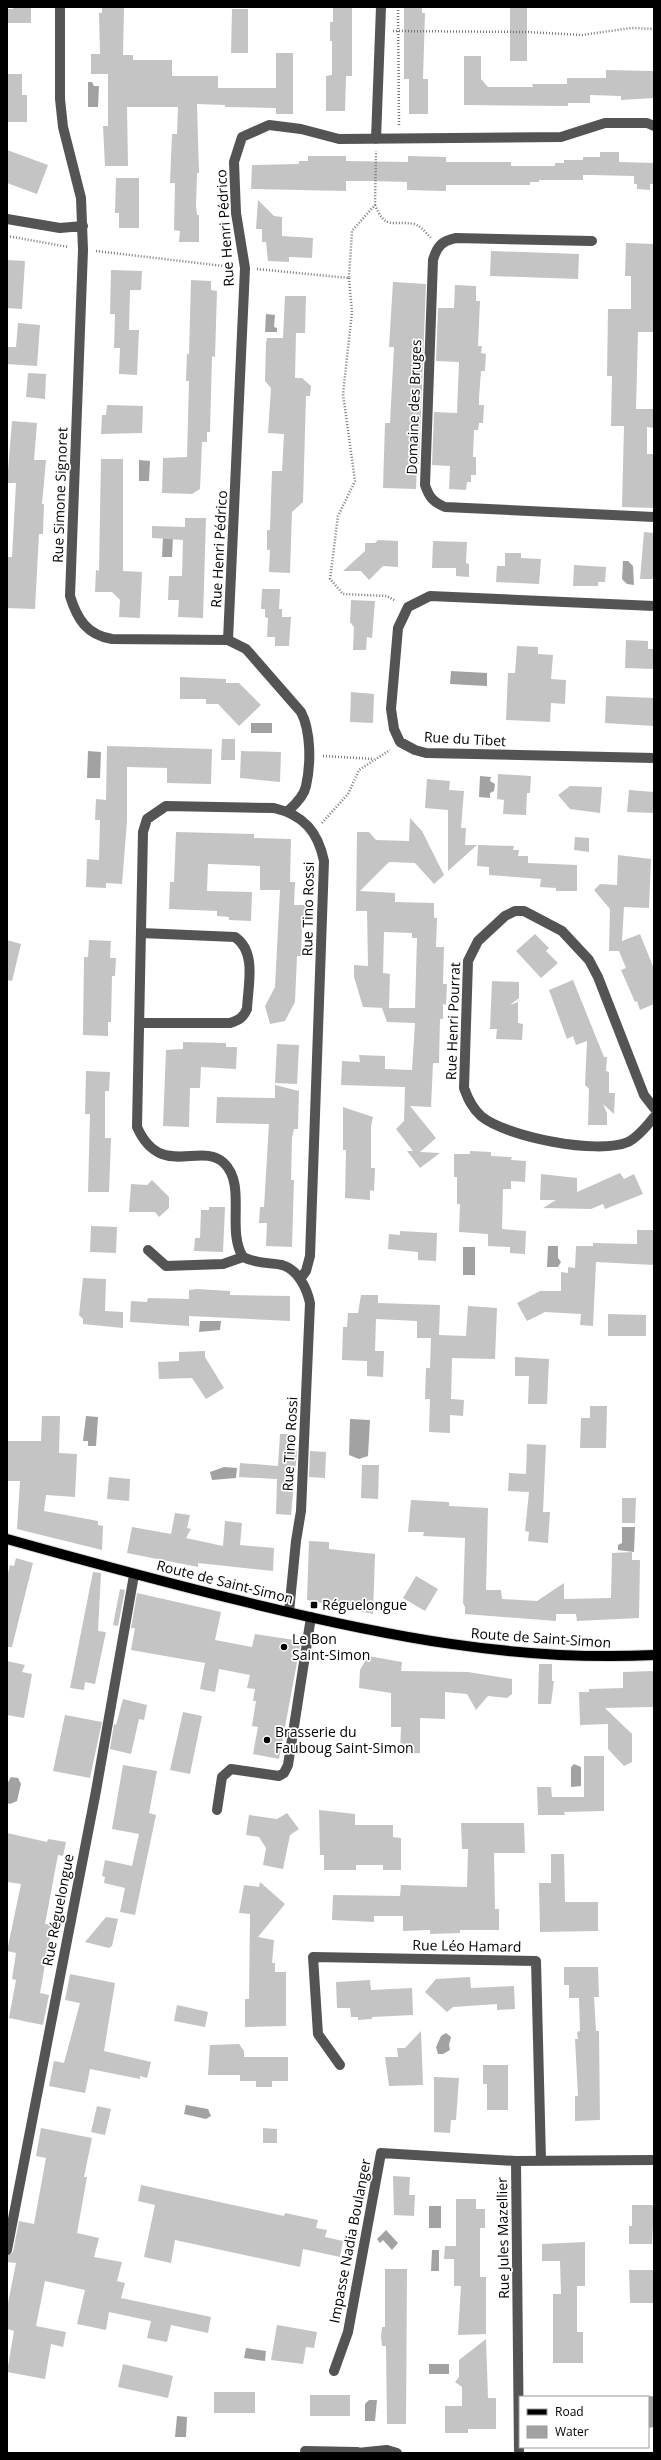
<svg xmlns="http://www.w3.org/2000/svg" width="661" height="2460" viewBox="0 0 661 2460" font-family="'Open Sans',sans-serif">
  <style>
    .water { fill: #a2a2a2 }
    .building { fill: #c4c4c4; fill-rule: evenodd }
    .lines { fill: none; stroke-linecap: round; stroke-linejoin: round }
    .major-casing { stroke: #dbdbdb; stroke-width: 12 }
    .path { stroke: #767676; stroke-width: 2.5; stroke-dasharray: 1 2; stroke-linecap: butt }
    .minor { stroke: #545454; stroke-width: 10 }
    .major { stroke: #000; stroke-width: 10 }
    .poi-dot { fill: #000; stroke: #fff; stroke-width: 1.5 }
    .labels { text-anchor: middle; stroke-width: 3.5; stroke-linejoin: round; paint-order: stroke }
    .street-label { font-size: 14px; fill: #000; stroke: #fff }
    .poi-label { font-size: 14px; fill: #000; stroke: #fff; text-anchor: start }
  </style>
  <rect width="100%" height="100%" fill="#fff"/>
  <path class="water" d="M88 82H92L94 86H99L98 107H88Z
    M266 314 275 315 274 327 277 328V332H265Z
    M139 460 150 461 149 481H139Z
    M163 536 173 537 172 557H162Z
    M623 561H628L633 566 634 585 627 584 622 579Z
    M451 671 487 673V686L450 684Z
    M251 723H272V733H251Z
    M88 751 101 752 100 778H87Z
    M480 776 491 777 490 781 495 784 494 791 490 793V798L479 797Z
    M548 1246H558V1258L561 1262 558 1267H547Z
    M463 1247H475V1275H463Z
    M200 1321H221L220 1330 199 1332Z
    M86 1416 98 1417 96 1446H88V1441H83Z
    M350 1419 370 1420 368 1456 359 1459 349 1455Z
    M224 1467 237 1468 236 1478 212 1480 210 1472Z
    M622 1527H635L634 1552 618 1550V1545L622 1543Z
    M574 1764 581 1767V1786L571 1787V1767Z
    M11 1777 18 1778 21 1784 17 1801 10 1804 7 1803V1784Z
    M446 2033 451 2037 449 2045 450 2050 443 2054H438L436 2047 441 2036Z
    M186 2105 208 2109 211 2116 206 2119 184 2114Z
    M429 2206H441V2228H429Z
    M386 2230 398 2243 392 2250 383 2240 380 2243 377 2239Z
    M432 2250H439V2271H431Z
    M246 2348 266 2351 265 2361 244 2358Z
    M429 2364H449V2374H429Z
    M654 2396V2427L648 2428V2397H643Z
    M369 2400H377L375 2421H365V2404Z
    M177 2416 187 2417 186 2437H175Z"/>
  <path class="building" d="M13 7H31V23H7V9H13Z
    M102 7H124L123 55H133V60H172V76H218V88H276V53H293V114H276V108L225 107V105L197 104 199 173H197L196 206 197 215H199V242H179L180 231 174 230 175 183H170L172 134H177L178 107H127L128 166H105L103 126H108V74H91V54H100L99 13H102Z
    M333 7H352V76H346L345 111H326V76L332 75V41H330V22H333Z
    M404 7H422V13H425L423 79H428V114H409V79H404Z
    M510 7H527V61H510Z
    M232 9H248V53H231Z
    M464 56H481V79L488 87H533L532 84H567V78H606V70L654 71V98L621 100V96L590 95V103H568V106L464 105Z
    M7 74H22V95H27V122H7Z
    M7 150 48 165 37 194 7 183Z
    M600 152H619V162L654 163V184H650V190L637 189V184H634V176L591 175H583V180H539V182H530V185H446V191L407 190V182L371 181H346V191L251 189 252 165 299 164V161H308V156H346V161L408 162V156L446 157V162H511V166H555V163H564V160H583V157H600Z
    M116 178H139V228H119V213H115Z
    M258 200 274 216 282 217V236L313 238 312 258 289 257V262L268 261 266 242H262V229H256Z
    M626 243 654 244V332H638L636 409H654V428L647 427V454H654V508L622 507 624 426H611L612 376H607L608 309H631V276H625Z
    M491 251 579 254 578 279 490 276Z
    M7 260 25 261 22 309 7 308Z
    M111 270 142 271 141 290H130L129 330H139L137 375 119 374 120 348H114L115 314H110Z
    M191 280 211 281V290L217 291 215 357 212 356 210 432H207V442H202L200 489 192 494 162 493 163 458 187 457 189 381H186L187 353 189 355Z
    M393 282 426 284 419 464H417L416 489 383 488 385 423H390L394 347H389Z
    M455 285 476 286V301H480L478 346H482L481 353 486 354 485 371H481L479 398V405H484L483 423H479L478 430H474L473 457H476V475H471V482H467L466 490 449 489 450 466 432 465 434 412 457 413 459 362 436 361 438 308H454Z
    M285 296H306L305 333H296L295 378H302L311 386 310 396H306L303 502 292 512 290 573 269 572 270 550H267V530H270L272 471H282L284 434 268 433 271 388 265 381 266 343 267 338H283Z
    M18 323 40 325 37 366 7 364V347H16Z
    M28 373 46 374 45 399 26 397Z
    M107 405 143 406 142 433 101 434 102 415H106Z
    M12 421 37 423 34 460H46L42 504H44L43 534H39L35 609 7 608V557H12L16 483H7Z
    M101 459H123V571L142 572 140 618 119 617 120 600 112 592H95L96 570 99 571Z
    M185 518H206L203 618 178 617 179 600H168L169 576H182L183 540 152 538V526L185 527Z
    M644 532 654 533V579H640Z
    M378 540 398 541V567L383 566 369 580 361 571H343L365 551V543H375Z
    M433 541 467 542 466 563 469 564V577L456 576V568H432Z
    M505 553H521V558L541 559 539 584 496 582 497 566H505Z
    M574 565 606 567 605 582H598V586H573Z
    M262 589H280L279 609H282V617H291L289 646H275V637H267L268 618 265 617V609H261Z
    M351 600 375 601 372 638 367 637 366 650H353L354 627 350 622Z
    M626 640 648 641V649H654V669L625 668Z
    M517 646 538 647V654L553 655 551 679 566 680 565 704 551 703 550 722 506 720 508 673H515Z
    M180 677 226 679V683H239L261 705 239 726 218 704H206V699H180Z
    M351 692 374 694 373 723 350 722Z
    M606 696 654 698V726L605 723Z
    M222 739H235V760H221Z
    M107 746 212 749 211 784 167 783V768L127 767V821L122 884 106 883V888L86 887 87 859 99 860 100 820H95L96 799 106 800Z
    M241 751 281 752 280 782 240 778Z
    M498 774 531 776 530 793H527L526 815 503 814 504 800 497 799Z
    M427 779 450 781 449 790 464 791 461 828H466L465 845H477L448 871V810L425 808Z
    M570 786 602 787 600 813 570 809 558 795Z
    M629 790 654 792V813L627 812Z
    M410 818 422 831 444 875 434 884 415 863 389 862 360 891 395 893V902L434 903V918H437L436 947H444L443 984H447L446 1005 443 1004V1019H440L439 1063H433L431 1107 410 1106 436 1138 420 1152 440 1153 420 1168 407 1151H413L396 1129 404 1121 405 1087 341 1085 342 1061 360 1062 359 1055 385 1056V1069L412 1070 415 1023 387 1022 382 1008H384L363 1007 354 977V965L368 966 367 911H356L357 832H369L376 840 409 841ZM384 932 412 933V938H417L415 1008H389L390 974 383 973Z
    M176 832 254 834V838L291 839 290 882H295L294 905H306L305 928H302L301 956H297L295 1002 285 1021 270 1024 265 1006 275 987 280 890H260V866L208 864 207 891 252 892 251 921 229 920V917L217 916V911L169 909 170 882H174Z
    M575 837 589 838V852L574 850Z
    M478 845 514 846 513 850H519L518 856H528V863L577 865V891H556V888L540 887 541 879 489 875V867L477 866Z
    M618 855 651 859 649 908 624 907 622 941 640 934 654 969V1004L640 1010 637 1001 635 1002 621 970 626 968 619 951H609L610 909 594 890 600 884 617 885Z
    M535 934 549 948 546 951 558 963 541 978 516 951Z
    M7 940 21 944 12 981 7 980Z
    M89 940 111 941 110 958H116L115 976H112L111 1022H108V1036L83 1035 84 957H88Z
    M573 980 604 1057H607L606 1071 609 1072V1093H615L614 1114 603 1104 607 1113V1125H588L589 1089 585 1085 587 1041 576 1045 573 1036 567 1039 549 990Z
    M492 981 519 982V998L510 1005 518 1002V1023L523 1024 522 1040 496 1039 497 1029H490Z
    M183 1042 226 1043V1047H237L236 1069 201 1067 200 1088H190L189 1127 163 1126 166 1050 183 1049Z
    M277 1044 299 1045 297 1084 275 1083Z
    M86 1071 110 1072 109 1091H105V1138H111L109 1192H88L90 1114H85Z
    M275 1085 299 1091 298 1129H294L292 1138 291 1180H294L292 1247 266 1246 267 1223H259L260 1207H264L269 1124 216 1123 217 1097 275 1098Z
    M343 1107 373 1117 371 1126V1168H375L374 1191 370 1190V1200L345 1198 346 1150H343Z
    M470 1151 491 1152V1156L512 1157 511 1160 526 1161 525 1182 511 1181V1189H503L502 1229 526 1231 525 1254 510 1253V1247L488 1246V1234L459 1232 460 1204H457V1177H454V1154H470Z
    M620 1173 624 1179 634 1174 643 1194 605 1209 603 1204 591 1209 543 1208 556 1200H540L541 1174 577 1178V1192Z
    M152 1180 169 1197V1208L159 1217 155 1212H129L131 1184 147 1185Z
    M209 1207H225L223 1252 194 1251 195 1238H200L201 1210H209Z
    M91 1226 117 1227 116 1253 90 1252Z
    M637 1230H654V1265L596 1262 593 1326 580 1325 581 1314 545 1312 527 1321 517 1303 540 1291H561V1272L568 1273V1267L575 1268 576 1246H593V1243L637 1244Z
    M400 1231 437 1233 436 1261 418 1260V1252L388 1249 389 1234 400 1235Z
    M83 1278 106 1279 105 1311 123 1312V1328L83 1324V1319L79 1315Z
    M197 1289 230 1291V1295L290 1296V1321L189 1316V1326L130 1322 131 1301 147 1302 148 1298 189 1299V1290Z
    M361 1295H378V1303L440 1305 439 1335 466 1336 468 1306 497 1308 495 1359 452 1358 451 1399 464 1400 463 1416 450 1415V1433L429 1432 430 1399H425L426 1368H430L431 1338H417V1321L376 1319 375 1351H384L383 1377 367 1376V1361L342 1360 343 1327H347L348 1313H358Z
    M608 1314 646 1315V1336H608Z
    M205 1351V1357L224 1388 206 1399 192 1378 159 1379 158 1362 179 1361V1352Z
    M515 1357 549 1359 547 1404H528L529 1376H515Z
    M590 1406H607L606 1448H580L581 1418H590Z
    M42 1416H60L59 1453 77 1454 75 1497 46 1495 44 1511 98 1521V1525L103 1526 102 1550 17 1529 20 1481H7V1441H41Z
    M280 1434H295L294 1451H297L291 1515 276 1514 277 1479 239 1477 240 1463 278 1466Z
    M527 1444 546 1445 543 1512H550L548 1543 528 1541 529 1532 525 1531 529 1492 508 1491 509 1473 526 1474Z
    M310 1451 326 1452 325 1478 309 1477Z
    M362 1465H379L378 1499 361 1498Z
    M109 1477 130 1479 129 1501 107 1499Z
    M622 1498H636L635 1523H622Z
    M411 1500 449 1502V1506L488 1508 486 1590H501L502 1599 537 1601 564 1583V1599L611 1598 612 1553 632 1552V1560H640L639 1618 577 1621 576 1614H556V1621L465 1614V1607L463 1603 465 1538 423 1536 424 1532H408Z
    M175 1513 190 1515 187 1528 191 1529 186 1538 223 1546 225 1521 242 1523 240 1545 274 1548 273 1571 198 1563V1567L127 1553 132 1527 171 1534Z
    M309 1541 329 1542V1549L375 1554 373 1614 307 1600Z
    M16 1558 33 1563 12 1647H7V1577L10 1565 14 1566Z
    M93 1572 101 1573 98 1631 106 1632 95 1684 85 1682 84 1690 70 1688Z
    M416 1576 438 1589 425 1611 403 1598Z
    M120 1589 125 1590 118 1626 113 1625Z
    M137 1593 221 1612 215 1640 252 1647 255 1634 301 1641 279 1759 253 1754 258 1727 252 1726 256 1701H253L255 1689 247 1688 250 1675 219 1669 215 1692 200 1689 205 1663 131 1650 135 1628H131Z
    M368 1656 402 1662 401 1671 468 1672 512 1679V1694L507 1698 488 1696 476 1710 467 1694 445 1692V1719L420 1718V1753L400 1754 401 1727H391V1693L359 1688 360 1670Z
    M7 1661 25 1665 22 1672 32 1674 24 1718 7 1715Z
    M539 1664H552V1681H554L551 1704H538Z
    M653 1671V1707L605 1708 632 1734V1762L624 1766 608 1749V1724L580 1725 579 1692H589V1689L623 1688V1672Z
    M123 1699 147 1705 144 1720 139 1719 131 1754 110 1749 114 1724 116 1725Z
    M183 1712 202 1716 190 1774 170 1770Z
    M65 1715 102 1722 90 1778 53 1771Z
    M584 1756H604V1811L564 1812 565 1815H538L537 1787H551L552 1797H584Z
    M123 1765 157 1771 149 1813 156 1815 135 1915 120 1912 125 1888 104 1883 105 1877 102 1876 105 1860 132 1866 139 1834 112 1829Z
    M319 1810 355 1814V1825H393V1837L401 1838V1870H383V1865H356V1870H324V1855H320Z
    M287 1813 299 1829 290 1835 283 1869 263 1865 266 1848 259 1837 246 1835 249 1815 277 1819Z
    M461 1823H524L525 1853H494L495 1909H499V1930H460V1933L430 1934V1930L403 1931V1916H374V1922L332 1920 333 1895 400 1896 401 1885 467 1887 468 1849H462Z
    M7 1833 47 1842 48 1839 66 1842 63 1856 58 1855 45 1924 52 1925 40 1993 49 1995 43 2025 9 2018 16 1980 12 1979 16 1953 7 1951 21 1884 7 1882Z
    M551 1854H564L565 1902H598V1931L540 1932 539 1883H551Z
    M260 1882 285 1904 258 1937 274 1940 272 1963H275V1972H286V2026L245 2027V1999H249L250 1914 239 1913 244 1885 259 1887Z
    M106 1917 118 1919 112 1946 109 1948 85 1942Z
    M564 1967H598L599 1997H594L596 2031H599L600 2120 575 2121V2096H578L575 2039H578L577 2032 580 2031 579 1998H569V1985H564Z
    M70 1974 115 1983 104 2051 151 2062 147 2078 140 2076V2079L90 2069 85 2093 49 2086 54 2061 64 2063 80 2003 65 2000Z
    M470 1977 471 1988 514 1986 515 2009 497 2010V2004L453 2007 447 2012 425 1992 436 1979Z
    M370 1980 371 1990 412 1988 413 2015 372 2017V2019L358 2020V2017H351L350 2008H337L336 1982Z
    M177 2005 208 2012 205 2027 174 2021Z
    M421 2031 423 2085 389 2086 385 2057H398L397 2048H405Z
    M239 2044 244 2051V2057H288V2081H272V2087H256V2081H240V2075H208L210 2045Z
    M483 2065H508V2110H487V2084H483Z
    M434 2077 459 2078 456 2120H451L450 2133 434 2132Z
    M97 2106 111 2109 105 2135 91 2132Z
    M41 2128 92 2138 84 2177H87L77 2233 99 2238 94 2257 122 2262 117 2281 125 2283 121 2298 211 2317 208 2333 171 2325 167 2342 147 2338 151 2321 109 2312 106 2330 77 2324 85 2290 45 2281 36 2326 66 2332 63 2347 51 2344 45 2379 7 2372 14 2331 7 2329V2308L16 2263 7 2262V2256L13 2252 19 2221 34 2224 46 2158 36 2156Z
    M263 2128 277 2129V2143H263Z
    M393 2176 410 2177 409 2195H415L414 2216 394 2215Z
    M141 2185 284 2216 285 2213 318 2220 316 2228 327 2230 325 2237 343 2241 340 2257 303 2249 300 2267 175 2240 171 2263 144 2257 155 2205 138 2201Z
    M456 2199H476V2209H485V2228H480V2277H486V2334L458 2335 461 2286H454V2259H444L445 2246H456Z
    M632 2205H654L652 2244H629V2226H632Z
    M585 2242V2286H577V2332H583V2363H553V2294H561L560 2261H542V2244Z
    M385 2269H407L406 2424H387L386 2346H382L381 2336 382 2327H385Z
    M629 2270H654V2303H630Z
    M277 2325 317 2332 314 2348 306 2347 303 2364 271 2360Z
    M486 2339 488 2398H496V2429H468V2433H445V2406H462V2387L455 2382 459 2377V2360Z
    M123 2364 173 2376 168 2398 118 2387Z
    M214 2392H255V2413H214Z
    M310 2395H350V2416H310Z"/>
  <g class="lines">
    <defs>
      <path id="major" d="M7 1539C89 1562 171 1584 254 1604 387 1636 517 1662 654 1655"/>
    </defs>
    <use href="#major" class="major-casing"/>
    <path class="path" d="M398 7 399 126
      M393 31 527 32 582 35 631 28 654 29
      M375 205C386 231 392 220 414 224 421 226 426 233 431 238
      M7 236 69 247
      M96 251 232 267
      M257 269 349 278 352 231 375 205 376 151
      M349 278 352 312 343 394 355 481 338 516 330 579 343 594 387 596 396 601
      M323 756 374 759
      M322 823 348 794 359 770 390 750"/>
    <path class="minor" d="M60 7V99L63 127 81 198 83 250 70 596C77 619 87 635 112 639L228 640 246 649 301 712C311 731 311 764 306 786 304 796 296 804 288 811
      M376 139 381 7
      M7 219 60 228 83 226
      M592 241 456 238C442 241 437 246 433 260L425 485C429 497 433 502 445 507L654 517
      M654 606 430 596 408 607 398 628 391 709 394 729 400 742 415 750 426 753 654 758
      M228 640 245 268 236 213 234 162 242 137 269 125 301 129 339 139 561 137 605 123H647L654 126
      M140 1023H230C239 1020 243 1018 247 1009 248 985 257 952 235 937L141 933
      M654 1108 644 1095 598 977 589 960 562 931 524 911H515L505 916 478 941 468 961 464 1088C468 1099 472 1108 481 1116 506 1137 598 1155 628 1142 638 1137 647 1126 654 1117
      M148 1250 166 1266 223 1264 243 1257
      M289 1612 296 1541 301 1511 310 1303C307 1289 298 1269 282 1265 267 1262 257 1264 243 1257 226 1230 247 1185 224 1163 200 1141 161 1180 137 1127L143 832 147 819 166 806 274 808C304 815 318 832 324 861L310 1256 306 1271 300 1279
      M217 1810 222 1777 231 1769 279 1776 284 1773 288 1765 311 1617
      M340 2065 318 2034 313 1957 536 1961 541 2160
      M7 2250 96 1791 134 1575
      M334 2371 348 2332 381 2153 516 2161
      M305 2451 357 2452
      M357 2453 387 2450 397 2453
      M519 2453 516 2161 654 2160"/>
    <use href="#major" class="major"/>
  </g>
  <g class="poi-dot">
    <rect x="310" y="1601" width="8" height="8" rx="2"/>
    <circle cx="284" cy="1647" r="4"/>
    <circle cx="267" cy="1740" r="4"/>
  </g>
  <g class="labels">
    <g class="street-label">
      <text transform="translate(225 228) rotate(-94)" y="5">Rue Henri Pédrico</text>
      <text transform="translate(414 407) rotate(-88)" y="5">Domaine des Bruges</text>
      <text transform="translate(60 495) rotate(-88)" y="5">Rue Simone Signoret</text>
      <text transform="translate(219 549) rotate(-87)" y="5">Rue Henri Pédrico</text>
      <text transform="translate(465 739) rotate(3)" y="5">Rue du Tibet</text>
      <text transform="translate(308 909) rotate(-89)" y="5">Rue Tino Rossi</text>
      <text transform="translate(453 1021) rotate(-88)" y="5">Rue Henri Pourrat</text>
      <text transform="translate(290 1444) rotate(-87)" y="5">Rue Tino Rossi</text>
      <text transform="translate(225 1582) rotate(14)" y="5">Route de Saint-Simon</text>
      <text transform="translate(541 1638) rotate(4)" y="5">Route de Saint-Simon</text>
      <text transform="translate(58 1910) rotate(-79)" y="5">Rue Réguelongue</text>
      <text transform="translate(467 1946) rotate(1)" y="5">Rue Léo Hamard</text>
      <text transform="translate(503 2238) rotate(-91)" y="5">Rue Jules Mazellier</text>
      <text transform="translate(350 2241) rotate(-79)" y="5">Impasse Nadia Boulanger</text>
    </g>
    <g class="poi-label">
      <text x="322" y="1610">Réguelongue</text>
      <text x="292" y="1644">Le Bon<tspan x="292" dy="16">Saint-Simon</tspan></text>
      <text x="275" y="1737">Brasserie du<tspan x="275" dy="16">Fauboug Saint-Simon</tspan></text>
    </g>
  </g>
  <rect width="661" height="2460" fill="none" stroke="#000000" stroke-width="16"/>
  <rect x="519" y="2396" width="130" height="52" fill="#ffffff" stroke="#999999"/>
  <rect x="527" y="2409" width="20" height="6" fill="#000000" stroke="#999999"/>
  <text x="555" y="2416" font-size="12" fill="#000000">Road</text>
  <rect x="527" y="2426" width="20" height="12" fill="#a2a2a2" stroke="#999999"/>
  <text x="555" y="2436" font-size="12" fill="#000000">Water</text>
</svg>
